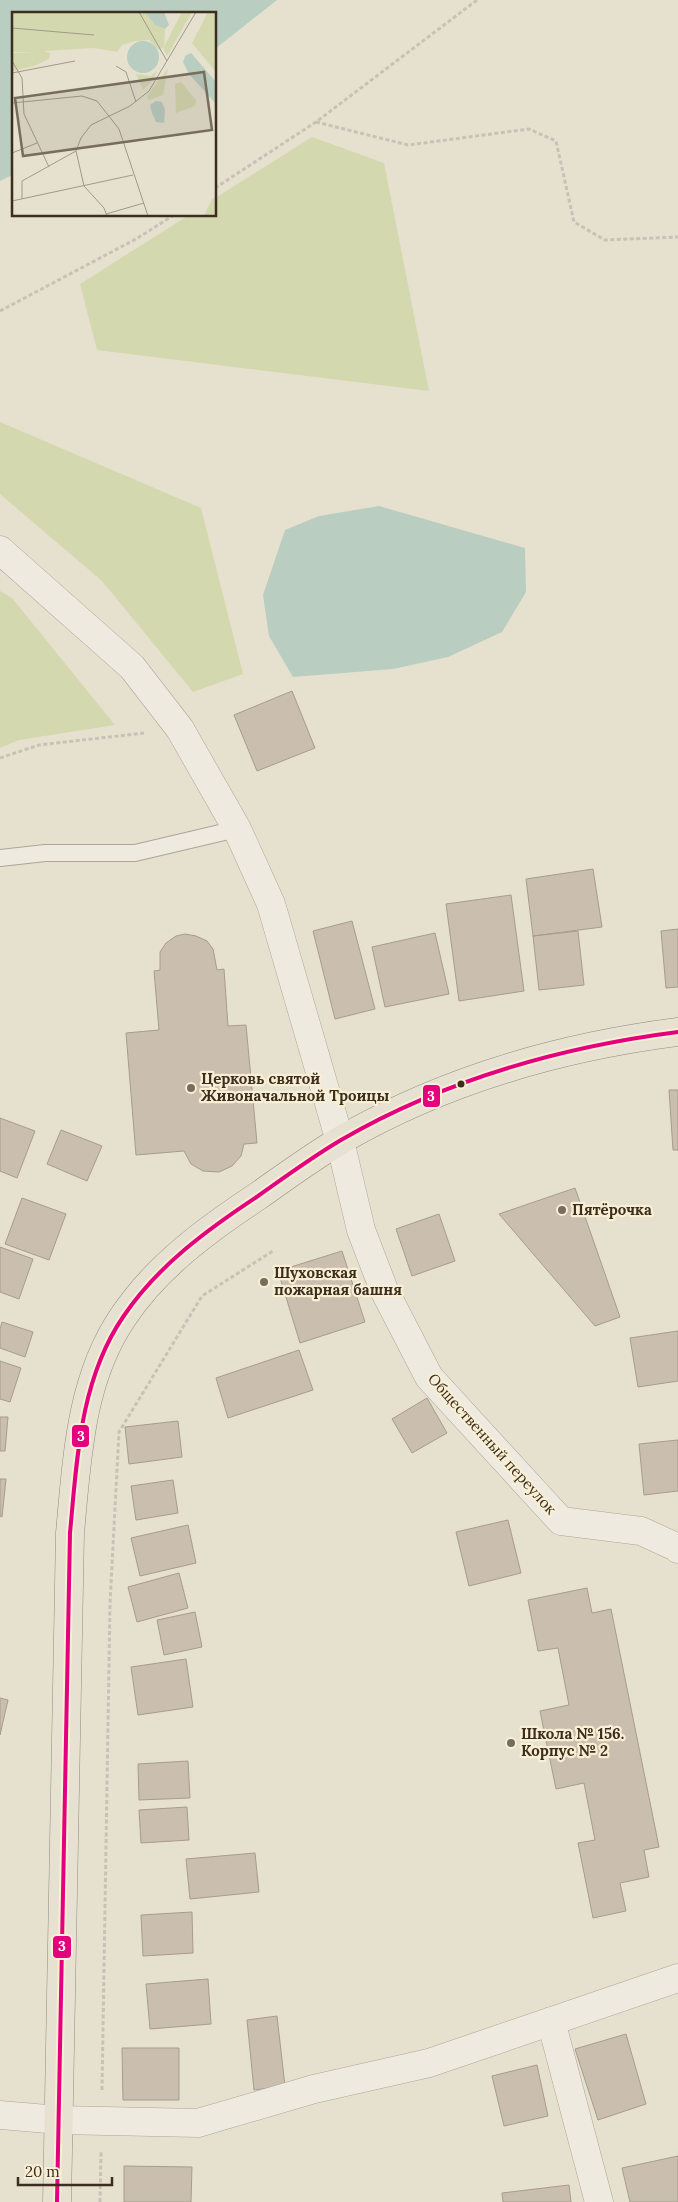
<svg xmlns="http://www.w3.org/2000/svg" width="678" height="2202" viewBox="0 0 678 2202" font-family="Lora,serif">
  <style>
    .green { fill: #d4d8af }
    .water { fill: #b9cdc1 }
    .building { fill: #cabfae; stroke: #a79c8d }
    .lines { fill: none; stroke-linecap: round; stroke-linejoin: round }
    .lane-casing { stroke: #aca597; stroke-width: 18 }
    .street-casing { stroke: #aca597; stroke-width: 29 }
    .primary-casing { stroke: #918b7e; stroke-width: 29 }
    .path { stroke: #c7c2b7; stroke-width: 3; stroke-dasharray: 4 2.5; stroke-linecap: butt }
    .lane { stroke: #eeeae0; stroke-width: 16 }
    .street { stroke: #eeeae0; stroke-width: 28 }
    .primary { stroke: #e6e1d1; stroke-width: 28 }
    .bus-1-casing { stroke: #f8efd4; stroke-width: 8 }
    .bus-1 { stroke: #e5007d; stroke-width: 4 }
    .bus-dot { fill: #3c2e1e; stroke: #f8efd4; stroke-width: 2 }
    .poi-dot { fill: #786d5c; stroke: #f8efd4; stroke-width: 2 }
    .labels { text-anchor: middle; stroke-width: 4.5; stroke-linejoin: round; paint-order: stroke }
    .poi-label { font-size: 15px; font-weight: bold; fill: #3c2e1e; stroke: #f8efd4; text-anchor: start }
    .street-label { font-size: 15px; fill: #3c2e1e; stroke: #f8efd4 }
    .inset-road { fill: none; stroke: #a29988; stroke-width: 1 }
    .view { fill: #786d5c; fill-opacity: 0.15; stroke: #786d5c; stroke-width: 2.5 }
    .inset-edge { fill: none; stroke: #3c2e1e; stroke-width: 2.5 }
    .line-badge { stroke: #f8efd4; stroke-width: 2 }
    .badge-label { font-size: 14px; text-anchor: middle; font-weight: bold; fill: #fff }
  </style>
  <rect width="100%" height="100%" fill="#e6e1ce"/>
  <path class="green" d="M312 137 384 163 429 391 97 350 80 284 189 215H215V198Z
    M0 422 201 508 243 674 193 692 102 581 0 494Z
    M0 591 12 598 115 725 19 740 0 748Z"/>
  <path class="water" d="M0 0H277L215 49V14H14V174L0 181Z
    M379 506 525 548 526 592 502 632 448 657 393 669 293 677 269 636 263 595 285 530 319 516Z"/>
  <path class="building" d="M292 691 315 748 257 771 234 715Z
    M593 869 602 927 533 936 526 879Z
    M511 895 524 991 459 1001 446 904Z
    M352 921 375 1009 335 1019 313 931Z
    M678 929V987L666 988 661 931Z
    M578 931 584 985 539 990 533 936Z
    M435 933 449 994 385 1007 372 947Z
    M185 934 196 936 207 941 213 949 217 970 224 969 228 1026 246 1025 257 1143 244 1144 241 1156 232 1166 219 1172 203 1171 191 1164 184 1151 136 1155 126 1033 159 1030 154 971 160 970V952L166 943 176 936Z
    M669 1090H678V1150H673Z
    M0 1118 35 1131 17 1178 0 1171Z
    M61 1130 102 1146 87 1181 47 1164Z
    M575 1188 620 1317 595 1326 499 1214Z
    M22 1198 66 1214 49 1260 5 1244Z
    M439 1214 455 1261 412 1276 396 1229Z
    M0 1247 33 1259 19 1299 0 1292Z
    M342 1251 365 1322 300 1343 278 1271Z
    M2 1322 33 1332 25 1357 0 1348V1329Z
    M678 1331V1381L638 1387 630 1338Z
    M299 1350 313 1390 228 1418 216 1378Z
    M0 1361 21 1368 10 1402 0 1399Z
    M427 1398 447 1433 412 1453 392 1419Z
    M0 1417H8L5 1451H0Z
    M178 1421 182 1457 129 1464 125 1427Z
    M678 1440V1491L644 1495 639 1444Z
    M0 1479H6L2 1517 0 1516Z
    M173 1480 178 1513 136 1520 131 1486Z
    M508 1520 521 1573 469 1586 456 1532Z
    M188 1525 196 1563 140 1576 131 1538Z
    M179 1573 188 1608 137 1622 128 1587Z
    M587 1588 592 1613 611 1609 659 1847 644 1850 649 1877 620 1883 626 1911 593 1918 578 1843 595 1840 584 1783 556 1789 540 1711 569 1705 558 1648 538 1651 528 1600Z
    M195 1612 202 1647 164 1655 157 1620Z
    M186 1659 193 1707 138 1715 131 1667Z
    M0 1698 8 1700 0 1735Z
    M188 1761 190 1798 139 1800 138 1764Z
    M187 1807 189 1840 141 1843 139 1810Z
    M255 1853 259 1892 190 1899 186 1859Z
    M192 1912 193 1953 143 1956 141 1915Z
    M208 1979 211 2024 150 2029 146 1984Z
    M277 2016 285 2086 254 2090 247 2020Z
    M626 2034 646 2104 598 2120 575 2049Z
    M122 2048H179V2100H123Z
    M537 2065 548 2116 504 2126 492 2076Z
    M678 2156V2202H630L622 2168Z
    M124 2166 192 2167 191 2202H124Z
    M569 2185 571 2202H503L502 2193Z"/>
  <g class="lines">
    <defs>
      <path id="lane" d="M0 858 45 853H135L237 829"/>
      <path id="street" d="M0 550 132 667 180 729 237 829 271 904 340 1141 361 1230 384 1290 429 1377 561 1521 641 1531 676 1547 678 1549
        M551 2021 599 2202
        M0 2115 59 2120 198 2123 314 2089 429 2063 678 1978"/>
      <path id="primary" d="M57 2202 70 1533C77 1459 80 1380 123 1317 157 1266 208 1229 258 1196 285 1177 312 1157 341 1140 443 1081 561 1047 678 1032"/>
    </defs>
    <use href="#lane" class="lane-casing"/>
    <use href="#street" class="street-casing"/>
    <use href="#primary" class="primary-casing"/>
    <path class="path" d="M316 122 408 145 529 129 556 141 574 222 605 240 678 237
      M215 188 316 122 477 0
      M0 311 136 239 174 215
      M0 758 39 745 144 733
      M102 2090 110 1604 119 1432 202 1296 273 1251
      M100 2202 101 2152"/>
    <use href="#lane" class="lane"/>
    <use href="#street" class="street"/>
    <use href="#primary" class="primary"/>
    <defs>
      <path id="bus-1" d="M57 2202 70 1533C77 1459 80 1380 123 1317 157 1266 208 1229 258 1196 285 1177 312 1157 341 1140 443 1081 561 1047 678 1032"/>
    </defs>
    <use href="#bus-1" class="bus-1-casing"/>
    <use href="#bus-1" class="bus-1"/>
  </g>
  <circle class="bus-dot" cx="461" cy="1084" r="4.5"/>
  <g class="poi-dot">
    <circle cx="191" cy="1088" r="5"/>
    <circle cx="562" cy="1210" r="5"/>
    <circle cx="264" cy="1282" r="5"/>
    <circle cx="511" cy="1743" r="5"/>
  </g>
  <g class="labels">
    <g class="poi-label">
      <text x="201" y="1084">Церковь святой<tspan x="201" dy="17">Живоначальной Троицы</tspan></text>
      <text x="572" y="1215">Пятёрочка</text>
      <text x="274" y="1278">Шуховская<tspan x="274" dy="17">пожарная башня</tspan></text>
      <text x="521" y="1739">Школа № 156.<tspan x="521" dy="17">Корпус № 2</tspan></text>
    </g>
    <g class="street-label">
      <text transform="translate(492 1444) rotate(48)" y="5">Общественный переулок</text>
    </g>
  </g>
  <g transform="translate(12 12)">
    <rect width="204" height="204" fill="#e6e1ce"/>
    <path d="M0 0H133L143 13 153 17 152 35 170 0H180L155 44 151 35 147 38 137 28 123 29 110 33 105 40 82 36 32 39 38 41 37 47 22 54 1 59 0 41 22 40H0ZM196 0H204V60L180 31ZM156 56 151 83 137 88 135 84ZM145 59 141 68 131 78 124 62 139 64ZM169 70 184 88 183 94 164 101 163 72ZM204 185V204H192L200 187Z" fill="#d4d8af"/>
    <path d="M133 0H152L157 13 153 17 143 13ZM115 45a16 16 0 1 1 32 0a16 16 0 1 1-32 0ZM179 41 204 70V92L177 62 171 50 173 44ZM144 89 150 90 153 98 152 111 144 110 140 101 138 93Z" fill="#b9cdc1"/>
    <path class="inset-road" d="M127 0 155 49M0 16 82 23M0 49 10 66 12 102 37 155M104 54 114 60 124 90M0 61 63 49M0 91 70 84 85 89 107 117 136 204M64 139 72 174 92 196 95 204M0 141 25 131M10 187V169L64 139 69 126 79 113 118 94 137 79 184 0M0 189 121 163M94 202 132 191"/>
    <path class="view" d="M192 60 200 118 11 144 3 86Z"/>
    <rect width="204" height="204" class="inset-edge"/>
  </g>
  <g class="line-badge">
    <rect x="422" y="1084" width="19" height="24" rx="5" fill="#e5007d"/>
    <rect x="71" y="1424" width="19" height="24" rx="5" fill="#e5007d"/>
    <rect x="52" y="1935" width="20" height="24" rx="5" fill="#e5007d"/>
  </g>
  <g class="badge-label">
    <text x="431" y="1101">3</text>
    <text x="81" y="1441">3</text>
    <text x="62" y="1951">3</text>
  </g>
  <path d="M18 2177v8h94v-8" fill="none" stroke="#3c2e1e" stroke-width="2.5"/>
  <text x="25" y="2177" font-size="15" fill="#3c2e1e" stroke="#f8efd4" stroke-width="4" paint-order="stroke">20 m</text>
</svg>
